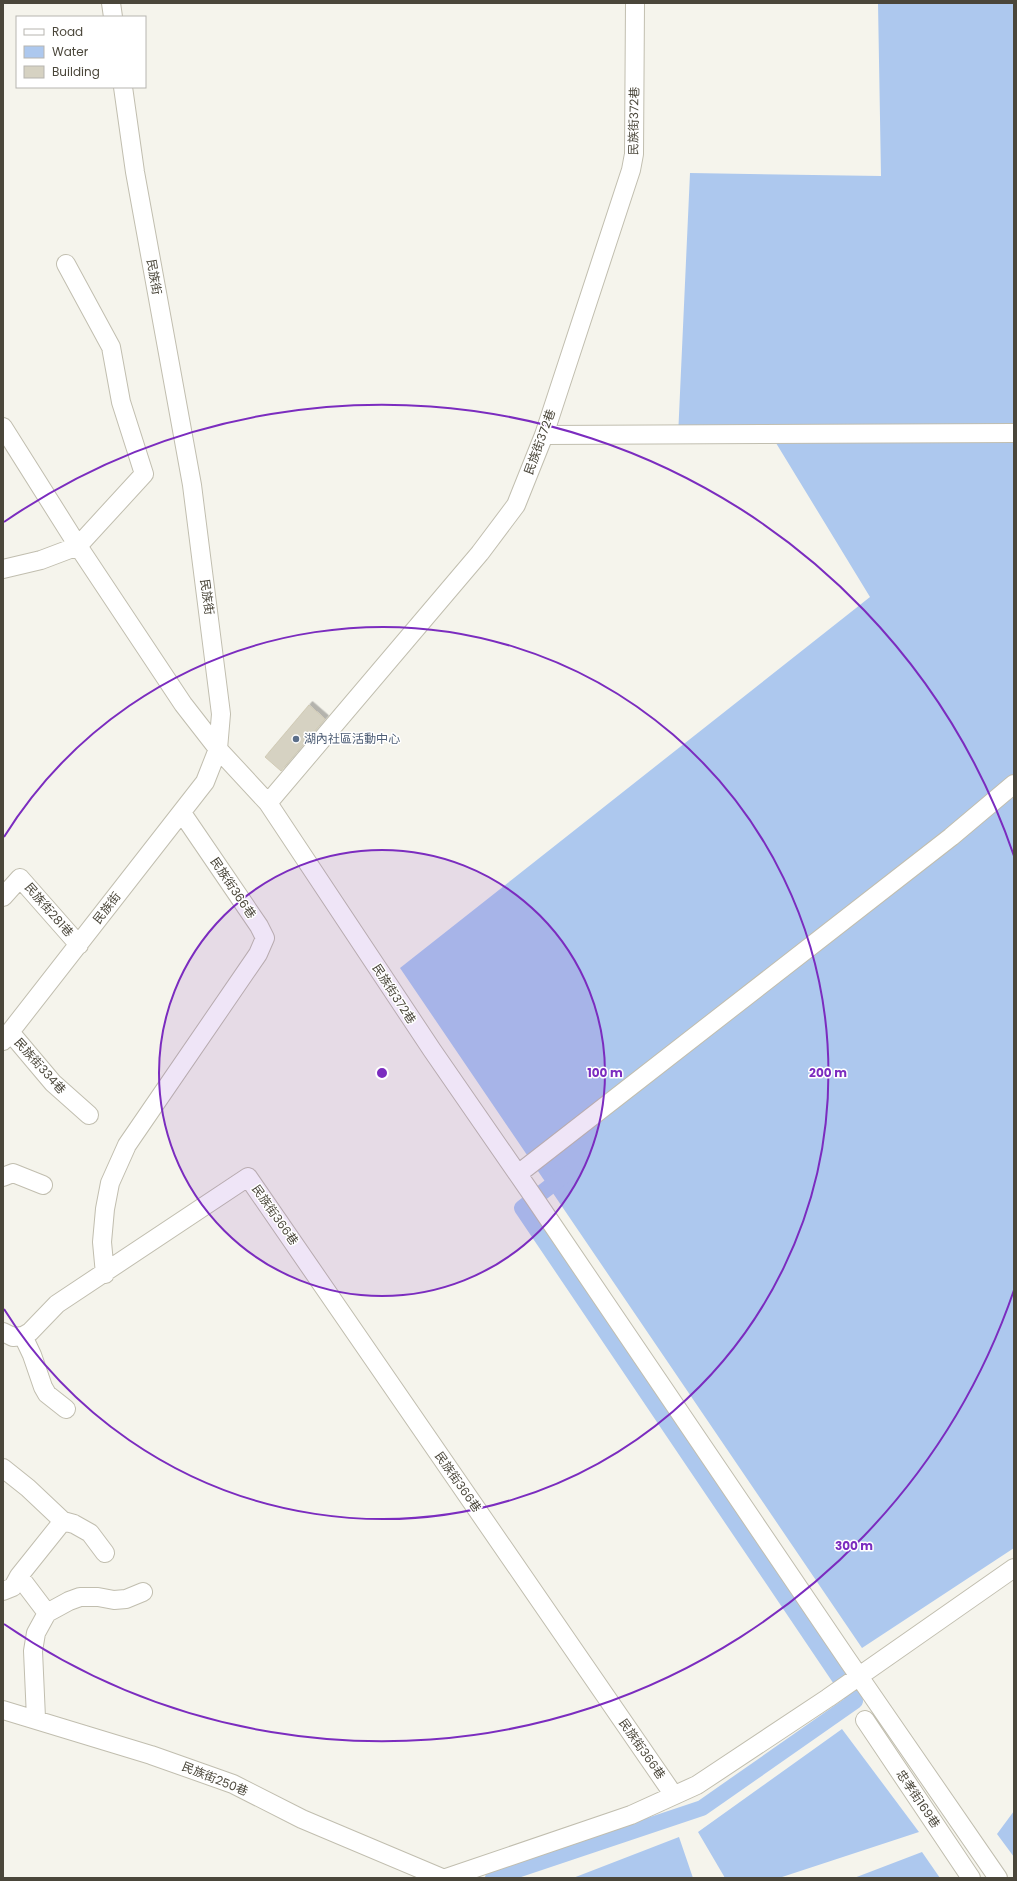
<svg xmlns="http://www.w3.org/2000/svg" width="1017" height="1881" viewBox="0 0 1017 1881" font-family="Poppins,'Noto Sans TC',sans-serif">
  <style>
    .water { fill: #adc8ee }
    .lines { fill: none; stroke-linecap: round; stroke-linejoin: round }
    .canal { stroke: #adc8ee; stroke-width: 16 }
    .building { fill: #d6d2c2; stroke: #d1cbb5; filter: url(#shadow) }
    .minor-casing { stroke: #c1beaf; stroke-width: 20 }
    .minor { stroke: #fff; stroke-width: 18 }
    .ring { fill: none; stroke: #7b2cbf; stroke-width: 2 }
    .service-dot { fill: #5c6f8a; stroke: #fff; stroke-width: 1.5 }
    .labels { text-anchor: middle; stroke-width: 3; stroke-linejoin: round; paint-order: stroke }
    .street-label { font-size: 12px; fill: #4a463a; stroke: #fff }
    .service-label { font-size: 12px; fill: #4e5e75; stroke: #fff; text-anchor: start }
    .centre { fill: #7b2cbf; stroke: #fff; stroke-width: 2 }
    .ring-label { font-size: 12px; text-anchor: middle; font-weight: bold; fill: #7b2cbf; stroke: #fff; stroke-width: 3; stroke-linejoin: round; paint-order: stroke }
  </style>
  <defs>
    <filter id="shadow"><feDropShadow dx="3.5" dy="-3.5" stdDeviation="0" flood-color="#0004"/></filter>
  </defs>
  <rect width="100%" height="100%" fill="#f5f4ec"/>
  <path class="water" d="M878 3H1014V1548L862 1648 400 968 870 597 776 443 678 437 690 173 881 176Z
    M842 1729 919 1832 779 1878H725L698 1832Z
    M1014 1811V1857L997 1834Z
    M679 1837 693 1878H573Z
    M922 1852 940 1878H854Z"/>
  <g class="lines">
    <path class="canal" d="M493 1878 702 1808 855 1701 522 1208 566 1174"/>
  </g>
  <path class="building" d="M309 705 325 719 281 771 265 757Z"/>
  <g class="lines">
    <defs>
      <path id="minor" d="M111 3 113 17
        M3 427 78 546 183 704 218 749 268 803 432 1050 535 1199 847 1659 998 1878
        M544 435 1014 433
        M3 569 41 560 78 546 144 474 121 402 111 347 66 264
        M268 803 480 553 516 505 544 435 631 170 634 154 635 3
        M3 897 20 878 79 945
        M10 1032 53 1083 89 1115
        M3 1041 205 782 218 749 221 714 192 485 135 172 123 87
        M518 1174 951 837 1014 784
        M3 1177 13 1173 43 1185
        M105 1274 102 1242 105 1209 110 1183 127 1145 258 954 265 938 259 926 182 813
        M3 1332 13 1337 23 1336 30 1332 57 1304 248 1177 673 1794
        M23 1336 32 1355 43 1387 47 1394 66 1409
        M3 1468 28 1488 63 1521 74 1524 90 1533 105 1553
        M19 1576 47 1613
        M3 1591 13 1587 19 1576 63 1521
        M3 1710 151 1755 233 1784 302 1819 442 1878
        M36 1718 33 1651 36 1633 47 1613 69 1601 80 1597H98L114 1600 126 1599 143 1592
        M865 1720 971 1878
        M446 1878 631 1815 697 1785 828 1698 1014 1568"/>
    </defs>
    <use href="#minor" class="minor-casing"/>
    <use href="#minor" class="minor"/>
  </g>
  <circle cx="382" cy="1073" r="223" fill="#7b2cbf" fill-opacity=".12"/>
  <g class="ring">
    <circle cx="382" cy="1073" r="223"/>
    <path d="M4 837A446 446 0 1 1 4 1309"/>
    <path d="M1014 1290A668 668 0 0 1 4 1624M4 522A668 668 0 0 1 1014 856"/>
  </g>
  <circle class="service-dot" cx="296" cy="739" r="4"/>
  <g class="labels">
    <g class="street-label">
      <text transform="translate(634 121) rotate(-89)" y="4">民族街372巷</text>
      <text transform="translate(154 277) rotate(80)" y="4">民族街</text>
      <text transform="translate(540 442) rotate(-70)" y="4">民族街372巷</text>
      <text transform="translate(207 597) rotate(82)" y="4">民族街</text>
      <text transform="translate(233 888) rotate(56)" y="4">民族街366巷</text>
      <text transform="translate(107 908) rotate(-52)" y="4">民族街</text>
      <text transform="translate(49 910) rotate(49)" y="4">民族街281巷</text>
      <text transform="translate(394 994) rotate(57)" y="4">民族街372巷</text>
      <text transform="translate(40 1066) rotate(48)" y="4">民族街334巷</text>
      <text transform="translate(275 1215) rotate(55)" y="4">民族街366巷</text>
      <text transform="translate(458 1482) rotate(55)" y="4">民族街366巷</text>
      <text transform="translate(642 1749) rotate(55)" y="4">民族街366巷</text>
      <text transform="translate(215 1779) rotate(22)" y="4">民族街250巷</text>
      <text transform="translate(918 1799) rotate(56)" y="4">忠孝街169巷</text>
    </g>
    <g class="service-label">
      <text x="304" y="743">湖內社區活動中心</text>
    </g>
  </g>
  <circle cx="382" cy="1073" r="6" class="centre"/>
  <g class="ring-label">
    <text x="605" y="1077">100 m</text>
    <text x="828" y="1077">200 m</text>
    <text x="854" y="1550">300 m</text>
  </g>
  <rect width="1017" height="1881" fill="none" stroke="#4a463a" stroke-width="8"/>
  <rect x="16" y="16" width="130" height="72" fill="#ffffff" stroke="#b7b5b0"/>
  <rect x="24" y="29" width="20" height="6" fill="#ffffff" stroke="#b7b5b0"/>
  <text x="52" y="36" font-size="12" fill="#4a463a">Road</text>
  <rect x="24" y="46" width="20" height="12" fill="#adc8ee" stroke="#b7b5b0"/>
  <text x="52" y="56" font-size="12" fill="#4a463a">Water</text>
  <rect x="24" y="66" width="20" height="12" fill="#d6d2c2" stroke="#b7b5b0"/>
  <text x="52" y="76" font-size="12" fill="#4a463a">Building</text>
</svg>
